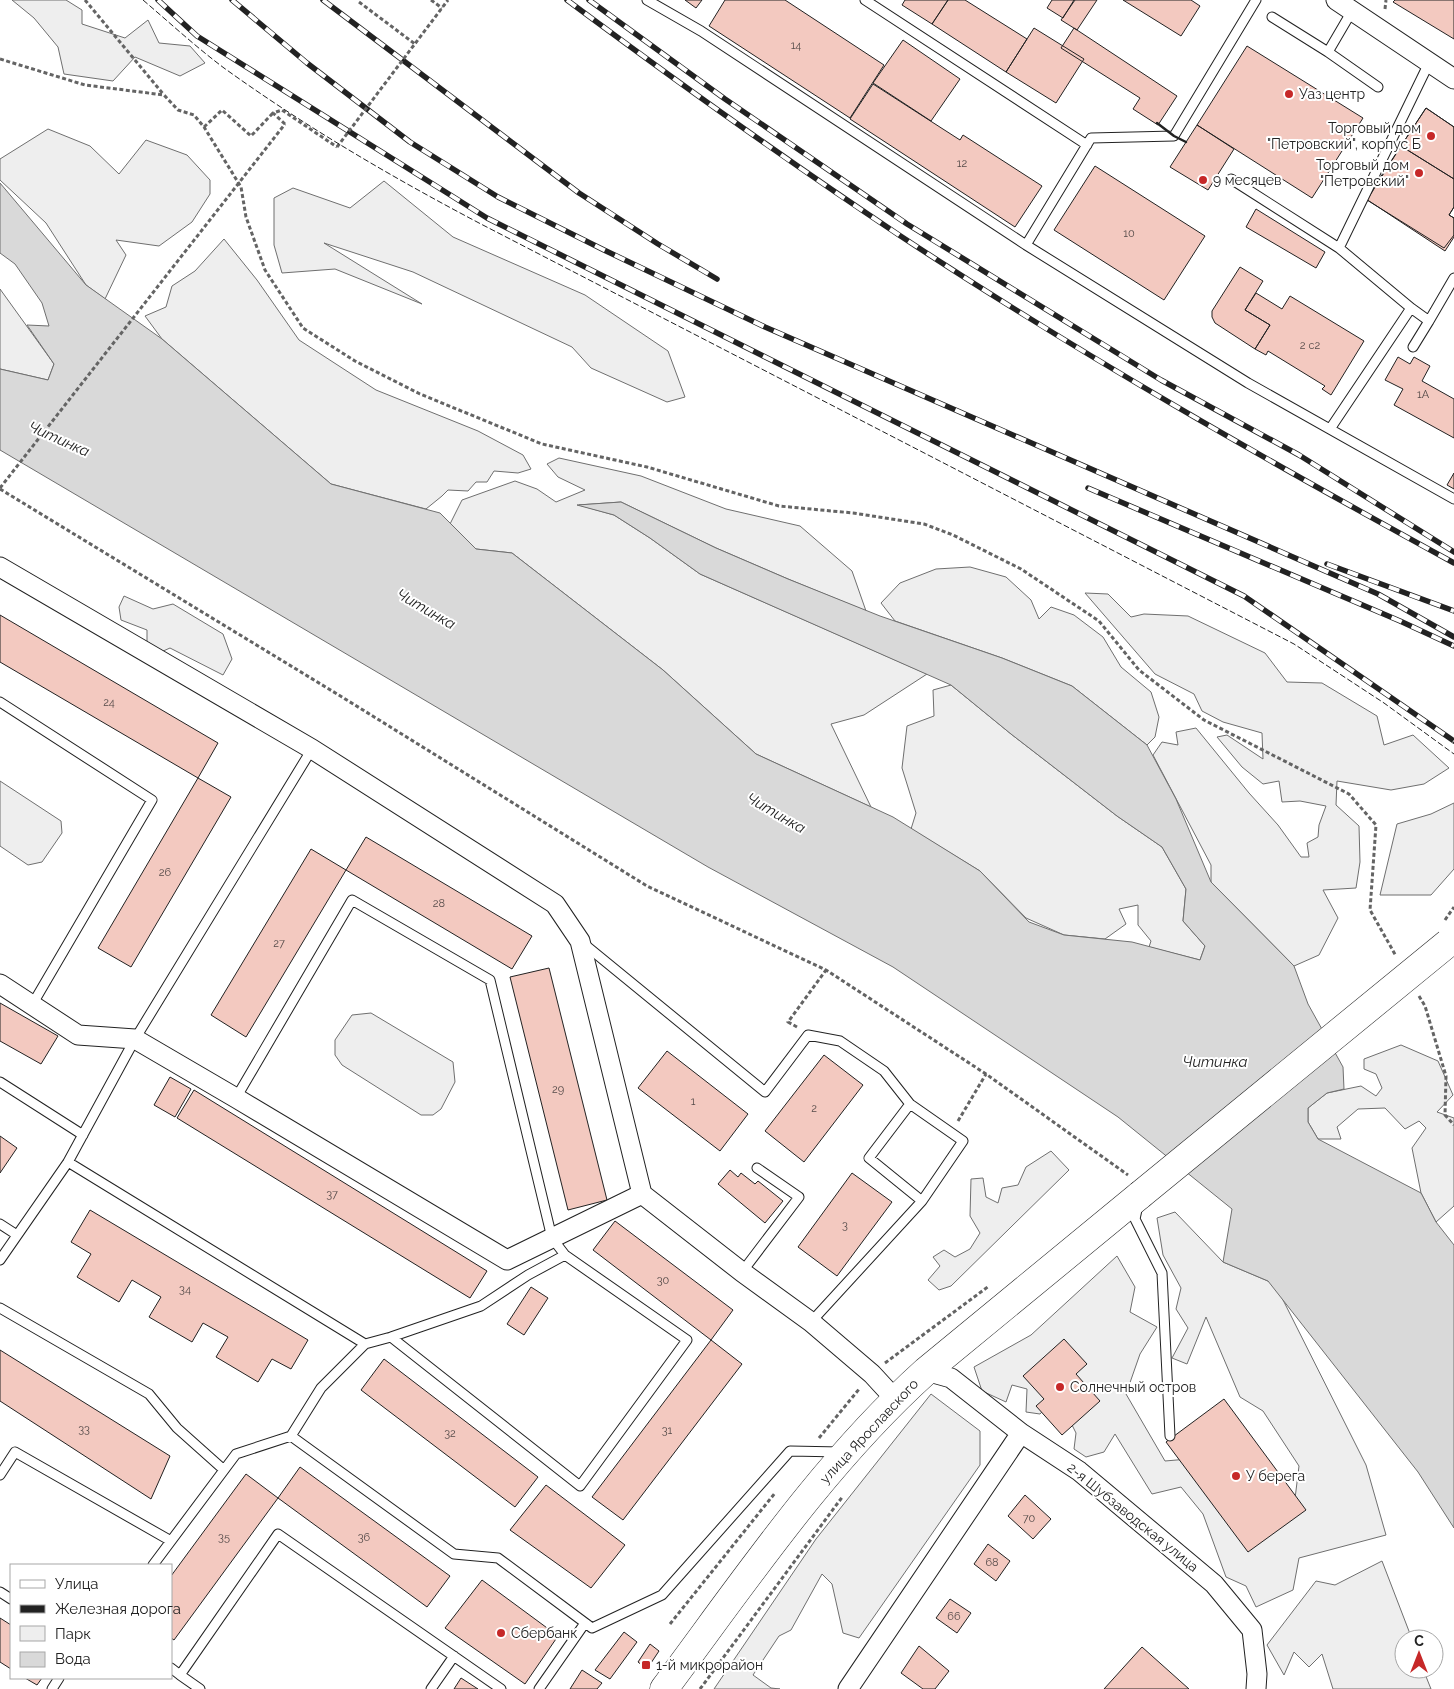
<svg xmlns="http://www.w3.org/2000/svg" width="1454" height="1689" viewBox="0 0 1454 1689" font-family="Raleway,sans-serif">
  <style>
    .green { fill: #eee; stroke: #6f6f6f }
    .water { fill: #d9d9d9; stroke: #6f6f6f }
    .building { fill: #f3c9c0; stroke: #222 }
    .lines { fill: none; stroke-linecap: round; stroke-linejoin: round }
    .lane-casing { stroke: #222; stroke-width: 11 }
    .street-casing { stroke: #222; stroke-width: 21 }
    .primary-casing { stroke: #222; stroke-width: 29 }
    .path { stroke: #646464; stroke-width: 3; stroke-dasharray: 4 2.5; stroke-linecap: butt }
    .lane { stroke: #fff; stroke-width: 9 }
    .street { stroke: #fff; stroke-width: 19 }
    .primary { stroke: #fff; stroke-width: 28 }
    .rail-casing { stroke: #222; stroke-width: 5.5 }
    .rail { stroke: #fff; stroke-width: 4; stroke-dasharray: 11; stroke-linecap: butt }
    .primary-bridge-casing { stroke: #222; stroke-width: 29; stroke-linecap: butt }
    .path-bridge { stroke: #646464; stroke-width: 3; stroke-dasharray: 4 2.5; stroke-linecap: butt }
    .primary-bridge { stroke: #fff; stroke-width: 28 }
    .fence { stroke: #222; stroke-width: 1; stroke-dasharray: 6 2.5; stroke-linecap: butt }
    .wall { stroke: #222; stroke-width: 2.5 }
    .poi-dot { fill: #c62828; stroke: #fff; stroke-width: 2 }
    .labels { text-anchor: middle; stroke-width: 4; stroke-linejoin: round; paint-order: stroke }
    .number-label { font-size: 11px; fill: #564c4a }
    .poi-label { font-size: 14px; fill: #222; stroke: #fff; text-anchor: start }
    .street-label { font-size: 14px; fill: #222; stroke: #fff }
    .water-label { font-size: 15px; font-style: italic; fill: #222; stroke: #fff }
  </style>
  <rect width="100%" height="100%" fill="#fff"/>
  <path class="green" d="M12 0H66L82 10V24L125 38 148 20 159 43 190 46 205 63 180 76 135 57 113 81 64 74 58 47 34 18Z
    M48 129 90 146 119 174 146 140 187 155 210 180V194L192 222 159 246 116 240 126 255 105 299 86 285 46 223 0 180V159Z
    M384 181 453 237 585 295 668 351 685 397 667 402 591 368 572 347 413 272 324 243 422 304 335 269 282 273 274 245V198L293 188 350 208Z
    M224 239 257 280 299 340 376 390 478 431 523 455 531 469 518 473 494 471 487 482H476L468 491 448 490 442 496 426 509 331 484 162 339 145 316 166 307 172 286 195 271Z
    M0 289 54 364 48 380 0 369Z
    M559 458 641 476 726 509 800 526 852 571 866 611 788 579 716 548 621 502 579 505 614 515 650 538 700 574 927 674 864 715 831 724 871 807 756 754 663 670 512 553 476 549 450 524 462 500 515 481 537 489 556 502 585 490 558 477 547 464Z
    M970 567 1006 577 1031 600 1039 619 1051 607 1074 615 1103 637 1121 667 1151 692 1159 717 1155 737 1147 745 1072 686 1002 658 895 621 881 603 900 583 936 569Z
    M1085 593 1108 594 1131 617 1144 614 1188 616 1265 653 1287 682 1322 683 1377 716 1384 745 1413 735 1449 768 1424 784 1391 790 1337 781 1336 805 1359 826 1360 862 1356 888 1323 890 1338 918 1319 955 1294 966 1211 882V865L1153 755 1162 742 1178 745 1176 732 1196 728 1249 793 1278 825 1301 857H1309L1307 843 1318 837 1319 825 1326 806 1300 801 1282 802 1279 781 1263 784 1242 767 1217 737 1227 735 1263 759 1262 733 1223 722 1202 711 1194 694 1155 674Z
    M124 596 153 609 173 604 223 634 232 659 223 675 170 648 161 652 147 643V630L121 620 119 607Z
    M951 685 1011 734 1117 816 1162 847 1186 889 1183 921 1205 946 1200 960 1149 947 1151 941 1138 925V905L1119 909 1126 924 1105 939 1064 935 1026 918 980 871 911 829 916 813 902 768 907 726 934 716 933 690Z
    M0 781 61 821 62 833 42 862 28 865 0 846Z
    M1454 803V869L1431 895H1380L1397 824 1431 814Z
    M371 1013 453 1062 455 1082 441 1109 433 1115H421L342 1065 335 1055V1040L352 1015Z
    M1401 1045 1438 1061 1453 1095 1437 1112 1454 1118V1206L1436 1222 1421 1193 1412 1148 1426 1128 1419 1121 1405 1129 1385 1108 1358 1109 1337 1127 1341 1139H1318L1308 1122V1108L1327 1093 1361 1086 1376 1096 1382 1088 1376 1074 1364 1069V1059Z
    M1051 1151 1069 1170 951 1286 939 1290 928 1280 940 1266 933 1257 944 1250 955 1257 970 1249 980 1233 970 1216 971 1179 983 1178 986 1197 998 1203 1002 1188 1018 1185 1026 1167Z
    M1175 1212 1223 1262 1275 1284 1366 1465 1386 1535 1299 1558 1293 1590 1256 1607 1246 1586 1226 1577 1203 1514 1181 1487 1152 1494 1115 1434 1104 1452 1086 1457 1074 1449 1076 1433 1066 1413 1050 1403 1040 1414 1026 1412 1027 1389 1012 1385 1006 1402 982 1391 974 1367 1031 1335 1117 1256 1135 1287 1130 1312 1157 1327 1140 1354 1126 1394 1165 1461 1188 1459 1293 1515 1299 1466 1263 1411 1240 1397 1206 1317 1187 1364 1172 1358 1188 1328 1176 1309 1181 1288 1163 1255 1157 1218Z
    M931 1394 980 1431V1465L859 1638 843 1633 832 1584 822 1574 791 1630 779 1636 753 1675 771 1688 780 1689H714L816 1539Z
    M1382 1561 1412 1639H1404V1669H1423L1431 1689H1333L1322 1654 1309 1667 1294 1652 1284 1675 1267 1645 1316 1581 1335 1585Z"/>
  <path class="water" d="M0 183 86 285 162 339 331 484 440 513 476 549 512 553 663 670 756 754 893 817 980 871 1029 922 1064 935 1132 942 1200 960 1205 946 1183 921 1186 889 1162 847 1117 816 1011 734 951 685 700 574 650 538 614 515 577 505 621 502 716 548 788 579 880 616 1002 658 1072 686 1147 745 1176 799 1211 882 1294 966 1308 1004 1343 1067 1344 1089 1327 1093 1308 1108V1122L1318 1139 1421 1193 1436 1222 1454 1245V1528L1418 1472 1268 1281 1223 1262 1232 1209 1118 1117 893 967 708 867 0 450V369L48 380 54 364 27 325 49 326 42 303 15 264 0 253Z"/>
  <path class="building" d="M685 0H702L696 8Z
    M725 0H785L884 65 850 118 709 26Z
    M905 0H948L932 24 902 5Z
    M948 0H965L1027 39 1006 72 932 24Z
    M1052 0H1074L1063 18 1047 8Z
    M1075 0H1097L1077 30 1061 20Z
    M1123 0H1191L1200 6 1181 36Z
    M1395 0H1454V39L1393 2Z
    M1034 28 1084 59 1056 103 1006 72Z
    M1074 28 1177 96 1158 125 1133 109 1140 98 1061 48Z
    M903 40 960 79 931 121 873 83Z
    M1247 46 1363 118 1312 198 1197 125Z
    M873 84 960 140 963 135 1042 186 1015 227 850 119Z
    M1426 108 1454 127V179L1401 146Z
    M1426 108 1454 127V207L1449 215 1454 218V237L1445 251 1366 199Z
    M1197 125 1234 149 1208 190 1170 167Z
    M1401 146 1454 179V207L1449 215 1454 218V235L1444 248 1367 200Z
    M1095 166 1205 236 1164 300 1054 230Z
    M1256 209 1325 252 1316 268 1246 227Z
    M1240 267 1263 281 1245 310 1270 325 1255 349 1215 323 1212 317V311Z
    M1256 293 1282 309 1290 296 1364 341 1331 395 1322 389 1325 386 1268 351 1266 355 1255 349 1270 325 1245 310Z
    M1398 357 1410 364 1414 357 1430 366 1422 381 1454 399V438L1394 405 1403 389 1385 380Z
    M1454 473V489L1447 485Z
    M0 615 218 743 198 778 0 662Z
    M198 778 231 797 131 967 98 948Z
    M366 837 532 936 512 969 346 870Z
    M311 849 346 870 246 1037 211 1015Z
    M549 968 607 1200 568 1210 510 977Z
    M0 1003 58 1036 41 1064 0 1041Z
    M667 1051 748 1114 720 1151 638 1088Z
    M824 1055 863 1085 804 1162 765 1131Z
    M170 1077 191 1089 175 1117 154 1105Z
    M194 1090 487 1271 470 1298 177 1118Z
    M0 1136 17 1148 0 1173Z
    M730 1170 738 1177 741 1173 755 1184 758 1181 783 1201 765 1223 718 1184Z
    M852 1173 892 1202 837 1276 798 1247Z
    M90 1210 308 1340 291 1369 272 1359 258 1382 216 1357 228 1337 203 1323 192 1342 149 1317 161 1297 132 1280 119 1302 77 1277 91 1254 71 1242Z
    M615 1221 733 1310 711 1340 593 1250Z
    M531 1287 548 1298 524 1335 507 1324Z
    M1064 1339 1087 1364 1076 1374 1100 1401 1062 1435 1036 1406 1044 1399 1023 1376Z
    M711 1340 742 1364 623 1520 592 1497Z
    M0 1350 170 1456 151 1499 0 1401Z
    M384 1359 538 1477 515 1507 361 1390Z
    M1224 1399 1306 1510 1248 1552 1166 1442Z
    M300 1467 450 1576 427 1607 278 1498Z
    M246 1474 278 1498 174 1640 171 1638V1576Z
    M546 1485 625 1545 591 1588 510 1530Z
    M1025 1495 1051 1519 1033 1539 1008 1516Z
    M988 1544 1010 1561 996 1581 974 1564Z
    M482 1580 558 1636 525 1684 445 1628Z
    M950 1599 971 1613 957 1633 936 1618Z
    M0 1618 11 1625V1669L0 1662Z
    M624 1632 637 1642 610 1679 595 1670Z
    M650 1644 659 1651 647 1669 638 1662Z
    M919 1646 949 1671 935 1689H923L901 1673Z
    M1142 1647 1189 1689H1104Z
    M582 1670 602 1683 597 1689H570Z
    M25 1678H42L37 1685Z
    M461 1678 478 1689H454Z"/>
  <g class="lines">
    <defs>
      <path id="lane" d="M647 0 701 31 1026 245 1091 138 1174 136 1256 0
        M865 0 1087 145
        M1272 17 1328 52 1352 11
        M1328 52 1378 87
        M1231 179 1339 248 1429 63
        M1026 245 1248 383 1454 499
        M1411 308 1429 321 1454 278
        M1413 347 1429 321
        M1330 429 1411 308 1339 248
        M0 702 152 800 32 1005
        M312 749 135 1039 68 1162 365 1344
        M584 944 765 1092 808 1035 840 1041 884 1071 910 1104
        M0 1082 83 1135
        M236 1098 352 900 490 980 552 1238 565 1255 528 1275 481 1306 391 1337 365 1344 321 1388 291 1436
        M1138 1205 1135 1219 1162 1273 1170 1436
        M0 1224 17 1235
        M0 1260 68 1162
        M742 1272 799 1197 757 1168
        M0 1308 149 1394 177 1428 224 1470
        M811 1322 922 1201 869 1158 910 1104 963 1141 922 1201
        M391 1337 580 1486 687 1340 565 1255
        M0 1475 15 1452 171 1541
        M153 1565 236 1454 291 1436 454 1554 498 1558 592 1628 662 1595 790 1451 841 1452
        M0 1592 11 1599
        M171 1668 180 1675 278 1534 501 1689
        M180 1675 200 1689
        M52 1689 59 1678
        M431 1689 454 1656
        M539 1689 585 1623"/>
      <path id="street" d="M1336 0 1454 79
        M0 567 312 749 555 904 580 941 642 1194 742 1272 811 1322 872 1374 895 1399
        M0 984 78 1035 135 1039 236 1098 507 1260 642 1194
        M926 1371 951 1378 1021 1433 1079 1471 1214 1584 1252 1630 1257 1674 1256 1689
        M848 1689 1021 1433"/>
      <path id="primary" d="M664 1689C746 1579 824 1463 926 1371L1140 1195"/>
    </defs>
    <use href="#lane" class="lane-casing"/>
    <use href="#street" class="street-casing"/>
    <use href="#primary" class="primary-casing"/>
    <path class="path" d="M85 0 164 95
      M431 0 442 8
      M359 2 415 44
      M1385 9 1386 0
      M0 59 85 85 164 95 178 110 194 115 204 127 241 187 246 217 265 270 303 328 355 361 420 394 542 444 647 467 779 506 853 513 924 524 953 535 1021 569 1099 621 1139 670 1204 720 1349 794 1376 825 1370 910 1396 956
      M285 124 273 113 282 110 337 147
      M204 127 222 110 251 136 273 113
      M0 489 342 697 647 886 826 970 986 1074 1128 1175
      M1445 920 1454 907
      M1419 996 1425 1006 1446 1076 1445 1115 1454 1125
      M797 1027 788 1022 826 970
      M958 1121 986 1074
      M885 1363 989 1286
      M819 1438 860 1388
      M670 1624 775 1493
      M700 1689 843 1496"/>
    <use href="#lane" class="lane"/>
    <use href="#street" class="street"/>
    <use href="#primary" class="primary"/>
    <defs>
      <path id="rail" d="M158 0 197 36 487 218 1244 596 1454 741
        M232 0 307 63 410 142 498 197 604 250 765 327 1378 594 1454 637
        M323 0 579 193 658 244 717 279
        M567 0C676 81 786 160 899 235 1078 353 1266 460 1454 563
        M589 0 725 99 907 224 1161 380 1299 455 1454 552
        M1088 488 1400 621 1454 646
        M1327 564 1454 611"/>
    </defs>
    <use href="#rail" class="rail-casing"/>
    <use href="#rail" class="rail"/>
    <defs>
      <path id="primary-bridge" d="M1140 1195 1448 943"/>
    </defs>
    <use href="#primary-bridge" class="primary-bridge-casing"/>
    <path class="path-bridge" d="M337 147 448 0
      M0 488 285 124"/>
    <use href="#primary-bridge" class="primary-bridge"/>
    <path class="fence" d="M143 0C170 23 196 47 224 68 306 127 390 176 479 223L1294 644 1384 703 1454 754"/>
    <path class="wall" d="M1157 123 1174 136 1186 142"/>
  </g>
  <g class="poi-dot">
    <circle cx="1289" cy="94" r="5"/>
    <circle cx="1431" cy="136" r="5"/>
    <circle cx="1419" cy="173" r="5"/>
    <circle cx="1203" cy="180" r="5"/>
    <circle cx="1060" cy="1387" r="5"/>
    <circle cx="1236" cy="1476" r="5"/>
    <circle cx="501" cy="1633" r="5"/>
    <rect x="641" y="1660" width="10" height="10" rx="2.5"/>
  </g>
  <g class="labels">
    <g class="number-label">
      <text x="796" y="49">14</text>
      <text x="962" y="167">12</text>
      <text x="1129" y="237">10</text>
      <text x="1310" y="349">2 с2</text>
      <text x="1423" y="398">1А</text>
      <text x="109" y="706">24</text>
      <text x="165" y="876">26</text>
      <text x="439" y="907">28</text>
      <text x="279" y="947">27</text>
      <text x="558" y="1093">29</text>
      <text x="693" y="1105">1</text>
      <text x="814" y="1112">2</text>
      <text x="332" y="1198">37</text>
      <text x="845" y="1229">3</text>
      <text x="663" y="1284">30</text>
      <text x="185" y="1293">34</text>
      <text x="84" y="1433">33</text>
      <text x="667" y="1434">31</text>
      <text x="450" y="1437">32</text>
      <text x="1029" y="1522">70</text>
      <text x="224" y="1541">35</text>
      <text x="364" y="1541">36</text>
      <text x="992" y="1566">68</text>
      <text x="954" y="1620">66</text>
    </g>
    <g class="poi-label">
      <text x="1299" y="99">Уаз центр</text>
      <text x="1421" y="133" text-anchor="end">Торговый дом<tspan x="1421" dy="16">"Петровский", корпус Б</tspan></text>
      <text x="1409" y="170" text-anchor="end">Торговый дом<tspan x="1409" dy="16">"Петровский"</tspan></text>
      <text x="1213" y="185">9 месяцев</text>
      <text x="1070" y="1392">Солнечный остров</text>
      <text x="1246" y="1481">У берега</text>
      <text x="511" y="1638">Сбербанк</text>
      <text x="656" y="1670">1-й микрорайон</text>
    </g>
    <g class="street-label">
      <text transform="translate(869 1431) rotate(-47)" y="5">улица Ярославского</text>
      <text transform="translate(1133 1517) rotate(39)" y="5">2-я Шубзаводская улица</text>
    </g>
    <g class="water-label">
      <text transform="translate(59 439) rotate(24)" y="5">Читинка</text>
      <text transform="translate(426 609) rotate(30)" y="5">Читинка</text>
      <text transform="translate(776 813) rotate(30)" y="5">Читинка</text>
      <text x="1215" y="1067">Читинка</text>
    </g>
  </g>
  <rect x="10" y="1564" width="162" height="115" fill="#ffffff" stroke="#a7a7a7"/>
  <rect x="20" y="1580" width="25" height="8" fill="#ffffff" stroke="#a7a7a7"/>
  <text x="55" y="1589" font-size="15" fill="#222222">Улица</text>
  <rect x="20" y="1605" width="25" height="8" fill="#222222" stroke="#a7a7a7"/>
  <text x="55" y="1614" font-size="15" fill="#222222">Железная дорога</text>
  <rect x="20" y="1626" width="25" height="15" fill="#eeeeee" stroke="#a7a7a7"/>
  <text x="55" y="1639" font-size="15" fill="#222222">Парк</text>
  <rect x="20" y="1652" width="25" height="15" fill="#d9d9d9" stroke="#a7a7a7"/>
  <text x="55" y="1664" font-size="15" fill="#222222">Вода</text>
  <g transform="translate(1419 1654)"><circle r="24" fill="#ffffff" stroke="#a7a7a7"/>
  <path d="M0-4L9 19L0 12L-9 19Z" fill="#c62828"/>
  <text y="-8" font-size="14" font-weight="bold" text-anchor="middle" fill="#222222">С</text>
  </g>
</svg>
